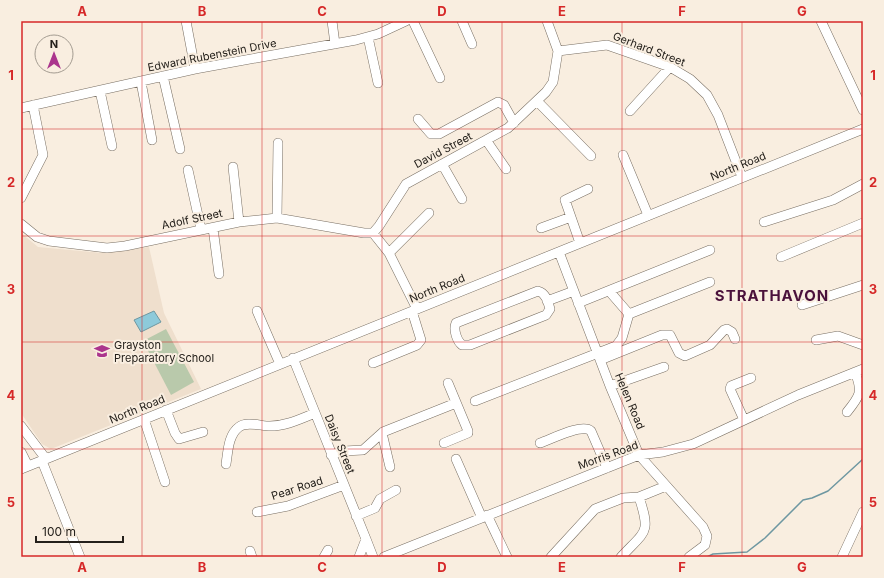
<svg xmlns="http://www.w3.org/2000/svg" width="884" height="578" viewBox="0 0 884 578" font-family="Inter,sans-serif">
  <style>
    .education { fill: #efdfcd }
    .green { fill: #b9c9ab }
    .water { fill: #8dcada; stroke: #6e97a1 }
    .lines { fill: none; stroke-linecap: round; stroke-linejoin: round }
    .stream { stroke: #6e97a1; stroke-width: 1.5 }
    .minor-casing { stroke: #796f63; stroke-width: 10 }
    .minor { stroke: #fff; stroke-width: 9 }
    .grid { fill: none; stroke: #d62828; stroke-width: 1; stroke-opacity: 0.55 }
    .labels { text-anchor: middle; stroke-width: 4; stroke-linejoin: round; paint-order: stroke }
    .street-label { font-size: 11px; fill: #24201b; stroke: #f9eee0 }
    .poi-label { font-size: 11px; fill: #24201b; stroke: #f9eee0; text-anchor: start }
    .district-label { font-size: 15px; font-weight: bold; letter-spacing: 1px; fill: #4a113b; stroke: #f9eee0 }
    .neatline { fill: none; stroke: #d62828; stroke-width: 1.5 }
    .grid-label { font-size: 13px; text-anchor: middle; font-weight: bold; fill: #d62828 }
  </style>
  <rect width="100%" height="100%" fill="#f9eee0"/>
  <path class="education" d="M21 233 38 247 102 253 149 247 164 313 201 389 51 449 42 444 21 413Z"/>
  <path class="green" d="M166 329 194 382 171 395 143 341Z"/>
  <path class="water" d="M154 311 161 322 141 332 134 320Z"/>
  <g class="lines">
    <path class="stream" d="M707 557 713 554 747 552 765 538 803 500 812 498 828 491 863 459"/>
    <defs>
      <path id="minor" d="M186 21 195 69
        M332 21 335 44
        M413 21 440 78
        M462 21 472 44
        M821 21 863 110
        M368 37 378 83
        M558 51 607 45 670 67 690 79 707 95 718 115 742 177
        M163 76 180 149
        M141 82 152 140
        M100 91 112 146
        M537 101 591 156
        M21 108 195 69 356 40 378 34 406 21
        M630 111 670 67
        M418 119 431 134H439L498 102 504 105 514 123
        M486 140 506 169
        M623 155 648 215
        M442 164 462 199
        M233 167 239 222
        M188 170 201 229
        M21 198 43 155 33 105
        M277 218 278 143
        M764 222 833 200 863 184
        M21 224 37 237 49 241 107 248 125 246 239 222 277 218 364 233H373
        M213 228 219 274
        M541 228 571 217
        M580 243 565 200 588 189
        M559 252 610 386 639 455 703 527 707 536 705 545 689 557
        M389 253 429 213
        M781 257 863 223
        M538 291C546 293 548 302 550 309L546 315 470 345H462C457 341 453 330 456 323Z
        M610 292 629 314
        M547 301 574 291
        M578 303 710 250
        M802 305 863 285
        M417 309 389 253 373 233 379 226 406 184 508 128 546 92 553 82 558 51 547 21
        M257 311 280 364
        M629 314 710 282
        M816 340 838 336 863 345
        M293 358 366 539 359 557
        M600 360 662 335H670L679 353 685 356 710 345 724 330 727 329 732 332 735 339
        M373 363 417 345 421 340 412 311
        M610 386 664 367
        M475 401 616 346 622 338 629 314
        M166 410 175 433 179 439 203 432
        M847 412C860 396 863 392 855 372
        M144 419 165 482
        M744 420 730 389 731 386 751 378
        M21 426 46 459
        M382 433 390 467
        M444 443 468 433V431L448 383
        M540 443C552 439 582 423 591 431L607 468
        M21 452 28 466
        M331 455 344 451 363 450 383 432 456 403
        M456 459 482 518
        M42 461 80 557
        M226 464C228 452 228 435 239 427 246 421 261 426 270 426 286 426 300 419 315 413
        M21 469 863 129
        M257 512 288 506 344 485
        M487 515 507 557
        M356 516 375 508 380 499 396 490
        M366 539 373 557
        M250 551 252 557
        M324 557 328 550
        M384 557 639 455 663 452 693 444 798 395 863 369
        M551 557 595 509 623 498 639 497 666 486
        M621 557C646 530 651 534 639 497
        M842 557 863 512"/>
    </defs>
    <use href="#minor" class="minor-casing"/>
    <use href="#minor" class="minor"/>
  </g>
  <path class="grid" d="M142 21V557M262 21V557M382 21V557M502 21V557M622 21V557M742 21V557M21 129H863M21 236H863M21 342H863M21 449H863"/>
  <defs>
    <symbol id="school-bare" viewBox="-9 -9 18 18"><path d="M0-5L7-2L0 1L-7-2ZM-4 1L0 2.5L4 1V4Q0 6-4 4Z" fill="#ab358d" stroke="#f9eee0" stroke-width="2.5" paint-order="stroke"/></symbol>
  </defs>
  <g fill-rule="evenodd">
    <use href="#school-bare" x="91" y="340" width="22" height="22"/>
  </g>
  <g class="labels">
    <g class="street-label">
      <text transform="translate(649 49) rotate(21)" y="4">Gerhard Street</text>
      <text transform="translate(212 55) rotate(-11)" y="4">Edward Rubenstein Drive</text>
      <text transform="translate(443 150) rotate(-28)" y="4">David Street</text>
      <text transform="translate(738 166) rotate(-22)" y="4">North Road</text>
      <text transform="translate(192 219) rotate(-12)" y="4">Adolf Street</text>
      <text transform="translate(437 288) rotate(-22)" y="4">North Road</text>
      <text transform="translate(630 401) rotate(67)" y="4">Helen Road</text>
      <text transform="translate(137 409) rotate(-22)" y="4">North Road</text>
      <text transform="translate(340 444) rotate(68)" y="4">Daisy Street</text>
      <text transform="translate(608 455) rotate(-20)" y="4">Morris Road</text>
      <text transform="translate(297 488) rotate(-18)" y="4">Pear Road</text>
    </g>
    <g class="poi-label">
      <text x="114" y="349">Grayston<tspan x="114" dy="13">Preparatory School</tspan></text>
    </g>
    <g class="district-label">
      <text x="772" y="301">STRATHAVON</text>
    </g>
  </g>
  <rect width="884" height="578" fill="none" stroke="#f9eee0" stroke-width="44"/>
  <g transform="translate(54 54)"><circle r="19" fill="#f9eee0" stroke="#a49c91"/>
  <path d="M0-3L7 15L0 10L-7 15Z" fill="#ab358d"/>
  <text y="-6" font-size="11" font-weight="bold" text-anchor="middle" fill="#24201b">N</text>
  </g>
  <path d="M36 536v6h87v-6" fill="none" stroke="#24201b" stroke-width="2"/>
  <text x="42" y="536" font-size="12" fill="#24201b" stroke="#f9eee0" stroke-width="3" paint-order="stroke">100 m</text>
  <rect x="22" y="22" width="840" height="534" class="neatline"/>
  <g class="grid-label">
    <text x="82" y="16">A</text>
    <text x="202" y="16">B</text>
    <text x="322" y="16">C</text>
    <text x="442" y="16">D</text>
    <text x="562" y="16">E</text>
    <text x="682" y="16">F</text>
    <text x="802" y="16">G</text>
    <text x="11" y="80">1</text>
    <text x="873" y="80">1</text>
    <text x="11" y="187">2</text>
    <text x="873" y="187">2</text>
    <text x="11" y="294">3</text>
    <text x="873" y="294">3</text>
    <text x="11" y="400">4</text>
    <text x="873" y="400">4</text>
    <text x="11" y="507">5</text>
    <text x="873" y="507">5</text>
    <text x="82" y="572">A</text>
    <text x="202" y="572">B</text>
    <text x="322" y="572">C</text>
    <text x="442" y="572">D</text>
    <text x="562" y="572">E</text>
    <text x="682" y="572">F</text>
    <text x="802" y="572">G</text>
  </g>
</svg>
